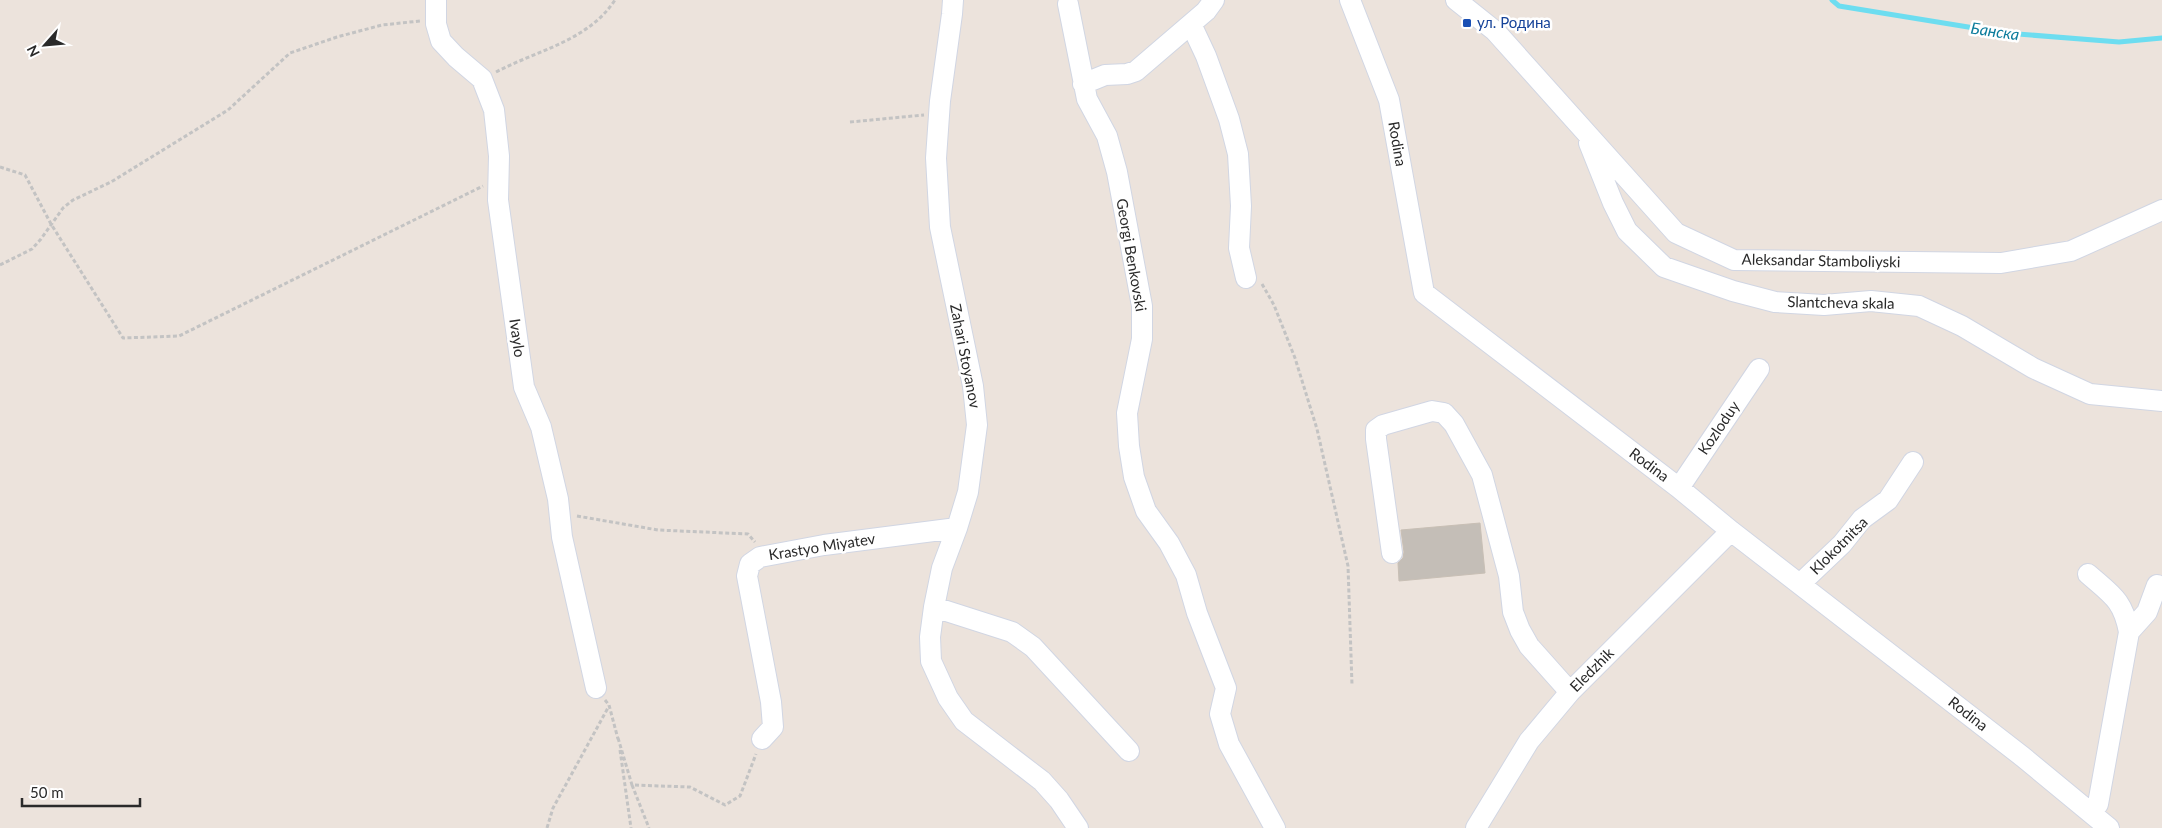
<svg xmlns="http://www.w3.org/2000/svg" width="2162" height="828" viewBox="0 0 2162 828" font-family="Lato,sans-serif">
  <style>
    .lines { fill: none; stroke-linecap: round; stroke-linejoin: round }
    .stream { stroke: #6dddf0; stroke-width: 5 }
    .building { fill: #c4beb7; stroke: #c8bfb5 }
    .minor-casing { stroke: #d1d6e3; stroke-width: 22 }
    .path { stroke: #c3c3c3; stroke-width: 3; stroke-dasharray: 4 2.5; stroke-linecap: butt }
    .minor { stroke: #fff; stroke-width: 20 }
    .transit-dot { fill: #1a4fb4; stroke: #fff; stroke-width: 2 }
    .labels { text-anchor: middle; stroke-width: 5; stroke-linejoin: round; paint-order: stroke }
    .transit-label { font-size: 15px; fill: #164399; stroke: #fff; text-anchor: start }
    .street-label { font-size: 15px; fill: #2a2a2a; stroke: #fff }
    .water-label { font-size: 16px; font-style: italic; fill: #0c7c9c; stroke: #fff }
  </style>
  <rect width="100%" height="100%" fill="#ece3dc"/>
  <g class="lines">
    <path class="stream" d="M1832 0 1839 6 2005 33 2119 42 2162 38"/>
  </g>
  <path class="building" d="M1480 523 1485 573 1399 581 1398 563 1403 558 1404 552 1401 530Z"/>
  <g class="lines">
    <defs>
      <path id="minor" d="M436 0V24L441 41 456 57 482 79 494 110 499 156 498 200 524 387 541 427 558 499 562 537 596 688
        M953 0 952 14 940 101 936 158 940 227 973 386 977 425 968 492 957 528 942 568 934 607 930 637 931 661 948 698 964 721 1042 781 1059 800 1078 828
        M1350 0 1389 100 1424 293 1679 488 1731 531 2023 757 2109 828
        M1456 0 1495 31 1676 233 1734 260 2001 263 2071 251 2162 210
        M1068 4 1087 99 1107 136 1117 172 1142 306V339L1127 413 1129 446 1134 477 1146 511 1169 543 1186 575 1197 613 1226 688 1220 714 1229 744 1275 828
        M1191 24 1206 56 1229 119 1238 154 1241 206 1239 248 1246 278
        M1083 84 1105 75 1127 74 1136 71 1206 11 1214 0
        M1589 143 1613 203 1627 231 1664 267 1733 291 1775 302 1824 305 1871 301 1919 306 1962 326 2033 368 2090 394 2162 401
        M1679 488 1759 369
        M1392 553 1376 439V430L1383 425 1432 411 1444 413 1454 424 1482 475 1509 576 1513 612 1520 630 1529 646 1570 692
        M2088 574C2112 595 2123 600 2129 632L2098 804 2091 813
        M1801 583 1842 544 1862 519 1888 500 1913 462
        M934 607 1012 632 1033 647 1129 751
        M2129 632 2147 612 2157 585
        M762 739 773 727 771 702 747 576 750 564 760 557 824 545 957 528
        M1476 828 1529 741 1570 692 1731 531"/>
    </defs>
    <use href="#minor" class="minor-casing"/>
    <path class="path" d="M496 72C538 50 588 41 615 0
      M850 122 924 115
      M0 167 25 175 51 224 123 338 179 336 483 186
      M0 265 32 249 41 239 63 208 73 200 111 182 228 110 290 53 337 37 382 25 420 21
      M1262 284 1274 305 1295 358 1317 429 1348 566 1352 685
      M577 516 658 530 748 534 755 542
      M605 700 609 705 618 739
      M618 738 632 785 690 787 725 805 740 796 756 754
      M620 750 631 828
      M632 785 649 828
      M547 828 553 808 609 706"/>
    <use href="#minor" class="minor"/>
  </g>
  <rect class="transit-dot" x="1462" y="18" width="10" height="10" rx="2.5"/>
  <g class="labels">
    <g class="transit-label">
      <text x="1477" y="28">ул. Родина</text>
    </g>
    <g class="street-label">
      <text transform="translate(1397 144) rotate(80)" y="5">Rodina</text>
      <text transform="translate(1131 255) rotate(80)" y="5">Georgi Benkovski</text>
      <text transform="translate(1821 261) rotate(1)" y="5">Aleksandar Stamboliyski</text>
      <text transform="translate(1841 303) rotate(1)" y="5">Slantcheva skala</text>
      <text transform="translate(517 338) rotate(82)" y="5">Ivaylo</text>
      <text transform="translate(965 356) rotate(79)" y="5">Zahari Stoyanov</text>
      <text transform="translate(1719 428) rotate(-56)" y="5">Kozloduy</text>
      <text transform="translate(1649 465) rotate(37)" y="5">Rodina</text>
      <text transform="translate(1839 546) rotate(-45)" y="5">Klokotnitsa</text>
      <text transform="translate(822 547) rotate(-9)" y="5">Krastyo Miyatev</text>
      <text transform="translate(1592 670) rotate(-45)" y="5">Eledzhik</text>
      <text transform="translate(1968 714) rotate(38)" y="5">Rodina</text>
    </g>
    <g class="water-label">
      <text transform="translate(1995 31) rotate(8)" y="6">Банска</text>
    </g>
  </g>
  <g transform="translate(45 45) rotate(243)" stroke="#ffffff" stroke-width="4" paint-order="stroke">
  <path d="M0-4L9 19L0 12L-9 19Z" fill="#2a2a2a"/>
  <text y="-8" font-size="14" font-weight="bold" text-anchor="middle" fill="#2a2a2a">N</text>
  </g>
  <path d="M22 798v8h118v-8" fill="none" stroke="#2a2a2a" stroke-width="2.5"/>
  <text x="30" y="798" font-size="15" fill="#2a2a2a" stroke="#ffffff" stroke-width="4" paint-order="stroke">50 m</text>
</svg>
